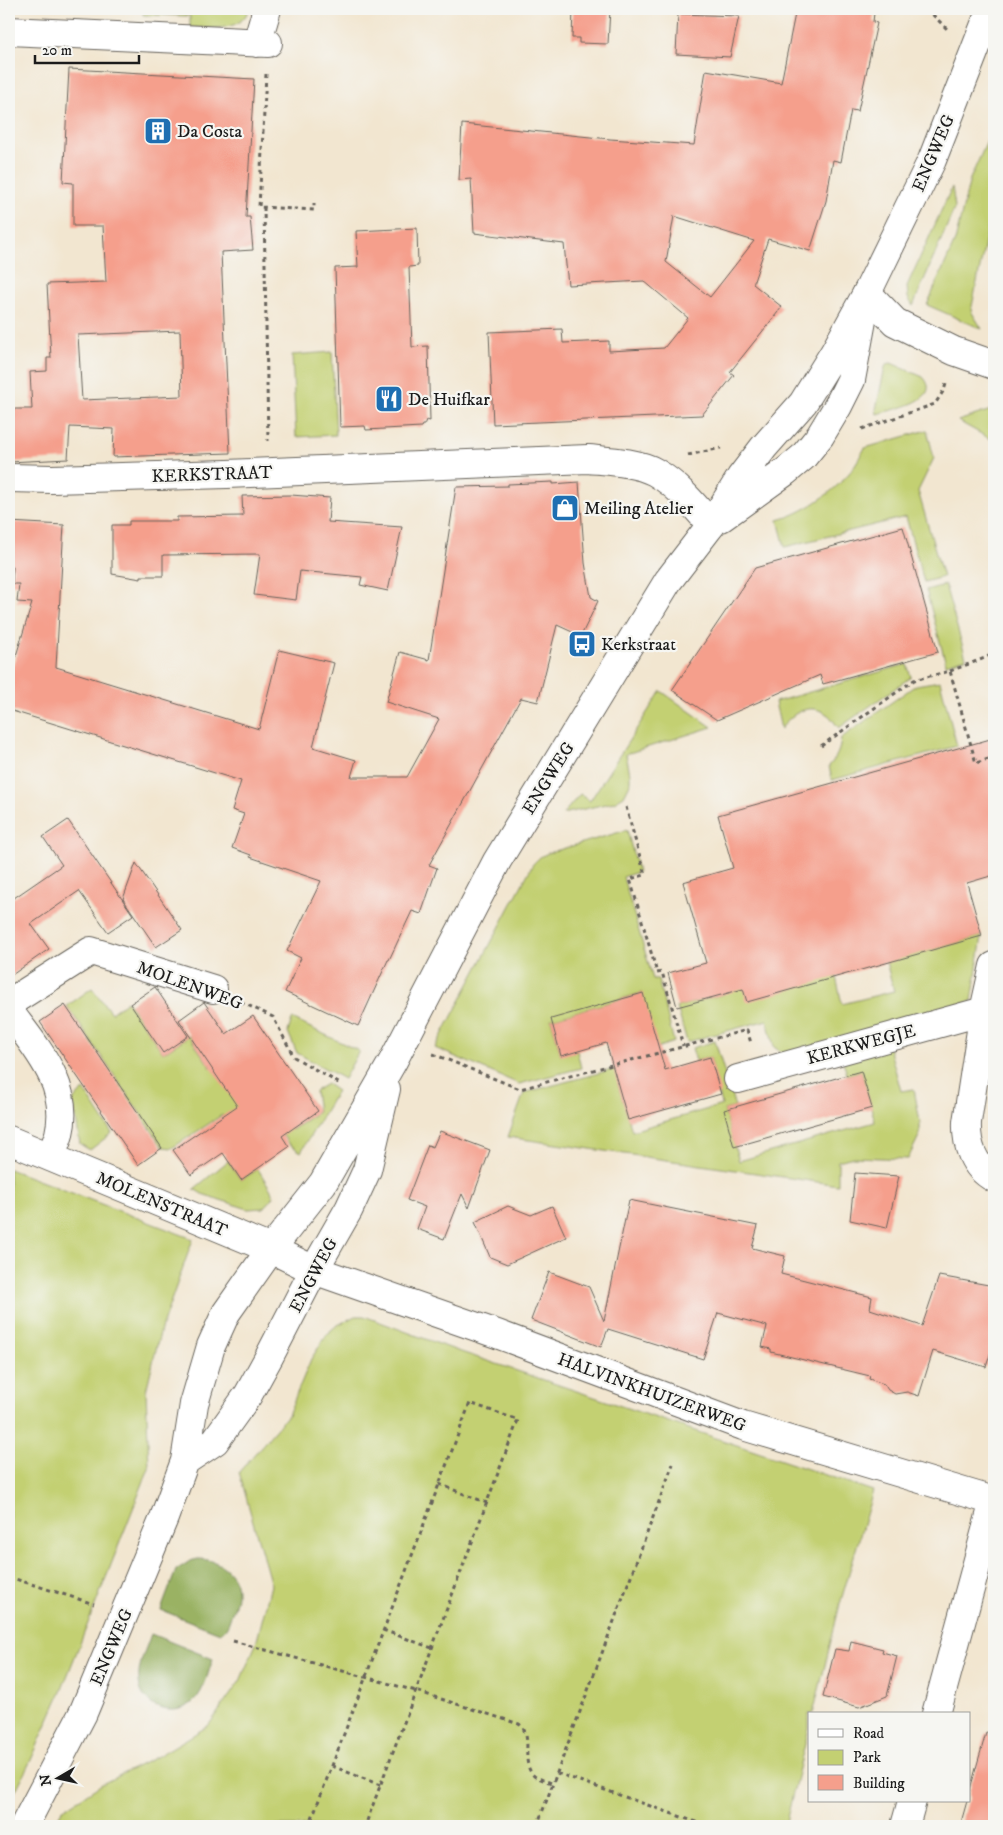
<svg xmlns="http://www.w3.org/2000/svg" width="1003" height="1835" viewBox="0 0 1003 1835" font-family="'IM FELL DW Pica',serif">
  <style>
    .green { fill: #c3d072; stroke: #707647 }
    .forest { fill: #9ab264; stroke: #5b6740 }
    .building { fill: #f59f8c; fill-rule: evenodd }
    .lines { fill: none; stroke-linecap: round; stroke-linejoin: round }
    .minor-casing { stroke: #67635b; stroke-width: 30 }
    .tertiary-casing { stroke: #67635b; stroke-width: 30 }
    .path { stroke: #67635b; stroke-width: 3; stroke-dasharray: 4 4; stroke-linecap: butt }
    .minor { stroke: #fff; stroke-width: 28 }
    .tertiary { stroke: #fff; stroke-width: 28 }
    .labels { text-anchor: middle; stroke-width: 4.5; stroke-linejoin: round; paint-order: stroke }
    .poi-label { font-size: 18px; fill: #1c1c1c; stroke: #f6f6f2; text-anchor: start }
    .street-label { font-size: 18px; fill: #1c1c1c; stroke: #f6f6f2 }
  </style>
  <rect width="100%" height="100%" fill="#f6f6f2"/>
  <filter id="ink" filterUnits="userSpaceOnUse"><feTurbulence type="fractalNoise" baseFrequency=".02" numOctaves="2"/><feDisplacementMap in="SourceGraphic" scale="10" xChannelSelector="R" yChannelSelector="G"/><feConvolveMatrix kernelMatrix="1 2 1 2 8 2 1 2 1" color-interpolation-filters="sRGB"/></filter>
  <filter id="wash" filterUnits="userSpaceOnUse"><feTurbulence type="fractalNoise" baseFrequency=".0096" numOctaves="4" result="noise"/><feDisplacementMap in="SourceGraphic" scale="20" xChannelSelector="R" yChannelSelector="G"/><feGaussianBlur stdDeviation="1.12" result="paint"/><feColorMatrix in="noise" values="0 0 0 0 0 0 0 0 0 0 0 0 0 0 0 0 0 1.4 0 .05"/><feComposite in="paint" operator="in"/></filter>
  <g filter="url(#wash)">
    <rect width="100%" height="100%" fill="#f2e6d0"/>
    <path class="green" d="M143 9H249C241 33 210 28 190 27V16L143 15Z
      M994 126V200L971 311 982 329 927 305 955 241 970 179Z
      M952 187 955 207 913 306 908 298 907 286Z
      M332 352 336 435 296 437 292 355Z
      M891 363 923 377C945 401 890 410 877 414L876 409 885 367 887 364Z
      M994 409V441L958 421Z
      M927 430 934 458 918 491 943 577 924 582 906 517 785 547 778 520C804 513 833 493 850 472 856 464 860 456 865 448Z
      M945 585 966 658 946 664 926 590Z
      M907 664 911 677 839 728C835 724 832 718 828 715 810 701 791 713 781 729L775 702Z
      M940 681 957 746 832 780 829 766C837 757 840 750 841 738L916 685Z
      M661 691 712 727 626 754 630 774V784L624 796 614 802 563 814 580 794 590 801Z
      M627 830 638 872 623 877 653 979H658L674 1042 644 1052 642 993 551 1019 561 1055 577 1051 581 1068 519 1084 435 1048 533 864 540 857 548 853Z
      M982 936 972 1001 785 1055 774 1047 767 1020 687 1042 677 1007 724 994 721 984 836 977 842 1004 894 991 886 962Z
      M92 988 111 1013 127 1001 163 1053 189 1036 211 1068 238 1051 292 1130 318 1112 315 1091 327 1084 337 1091 301 1152 289 1144 271 1119 240 1141 222 1115 172 1148 163 1147 67 1006Z
      M292 1019 359 1051 344 1079 297 1053 288 1032Z
      M715 1041 735 1107 724 1110 739 1161 875 1122 861 1071 847 1075 843 1061 889 1047 901 1091 914 1089 920 1122V1134L908 1159 853 1157 838 1161V1185L508 1137 524 1093 629 1065 618 1084 632 1131 722 1105 710 1057 696 1061 692 1048Z
      M84 1090 112 1133 90 1150 80 1144 73 1100Z
      M228 1161 241 1180 258 1169 271 1190 273 1197 263 1208 248 1209 202 1194 194 1189Z
      M9 1169 193 1239 161 1329 146 1391 149 1468 61 1692 31 1760 9 1804Z
      M355 1316H364L455 1350 873 1491 840 1604 813 1714H809V1728L785 1826H53L62 1810 102 1784 158 1756 208 1726 240 1681 256 1644 271 1585 239 1472 288 1415 311 1359 328 1333 336 1326Z"/>
    <path class="forest" d="M198 1559C218 1559 238 1572 237 1594 237 1601 234 1607 232 1613 229 1621 228 1629 220 1633L161 1610 176 1570 190 1561Z
      M151 1634 213 1659C208 1672 205 1690 194 1701 176 1719 141 1709 139 1682 137 1666 146 1649 151 1634Z"/>
    <g id="blocks">
      <path class="building" d="M573 9H610L608 44 579 43V38H572Z
        M796 9H844L874 13 873 22 877 23 858 111 851 110 841 162 833 160 826 201 810 251 768 239 753 284 782 307 730 372 734 375 702 415 493 424 489 332 562 329 563 343 609 341V351L664 348 688 318 644 281 568 285 564 244 474 233 471 179 459 180 462 124 610 139 694 145 706 70 781 83ZM674 216 754 241 710 297 666 262Z
        M678 14 739 16 730 57 676 54Z
        M69 69 254 79 246 217H250L253 250 221 252 230 453 113 457 114 429 70 427 68 459 9 462V409H32L30 372 47 371V358H51L47 284 106 282 103 226H73V183L63 182ZM180 331 182 396 82 400 78 335Z
        M417 228 418 266 409 267 412 347 428 346 430 421 426 420 424 425H422L421 427 366 430 365 426 340 427 335 268 358 267 356 231Z
        M553 482V484L579 482 585 563 591 597 598 601 581 636 557 625 538 702 521 698 472 787 429 865 437 868 421 914 412 911 389 960H388L358 1026 285 992 301 958 287 951 321 881 250 857 251 855 232 848 244 814 232 810 241 781 9 710V679L32 603 17 602 19 584H12L13 567 9 566V522L64 525 56 667 259 729 279 650 334 663 313 747 356 760 351 777H407L439 719 386 702 400 652 429 660 456 487 508 486V484Z
        M291 495 330 498 328 522 402 527 388 591 360 585 362 577 300 571 296 600 254 595 260 554 163 555V576H141V579L112 574V525H129V521H177V517L243 516 242 496Z
        M903 527 938 652 823 684 820 675 717 720 672 690 755 568Z
        M994 738V875L967 883 982 936 747 1002 743 989 677 1007 668 973 706 963 683 882 733 868 718 815Z
        M68 820 133 915 108 932 79 891 31 924 49 949 9 977V890L14 898 62 865 43 837Z
        M136 863 182 930 156 947 123 899Z
        M155 987 188 1036 163 1053 130 1004Z
        M643 993 665 1070 710 1057 721 1094 628 1120 606 1043 561 1056 551 1019Z
        M204 1002 226 1034 253 1016 318 1111 282 1136 289 1147 241 1180 223 1153 191 1175 173 1150 237 1106 179 1020Z
        M65 1005 162 1148 138 1165 40 1022Z
        M861 1071 872 1108 734 1147 724 1110Z
        M440 1131 490 1150 469 1208 462 1194 444 1239 417 1229 425 1207 407 1200 428 1145 433 1147Z
        M855 1173 899 1176 887 1228 850 1220Z
        M629 1200 758 1226 752 1248 785 1256 781 1274 872 1297 870 1309 922 1326 939 1276 994 1286V1342L986 1367 933 1351 919 1396 907 1392 895 1394 888 1390 884 1384 869 1379 870 1376 771 1352V1349L762 1347 767 1326 718 1313 703 1359 608 1329 601 1347 531 1320 549 1272 589 1287 604 1321Z
        M508 1206 531 1215 552 1206 566 1237 507 1264 490 1257 475 1222Z
        M851 1641 883 1649 882 1652 897 1656 887 1696 859 1707 823 1697 835 1649 849 1651Z
        M986 1733 994 1734V1826H960L967 1801H969V1793Z"/>
    </g>
  </g>
  <g filter="url(#ink)">
    <use href="#blocks" fill-opacity="0" stroke="#67635b" stroke-width="1"/>
    <g class="lines">
      <defs>
        <path id="minor" d="M9 31 268 43
          M257 43 267 9
          M867 293 895 322 954 351 994 365
          M9 478 52 479 227 474 588 459C608 461 637 462 655 472 678 485 695 506 711 525
          M994 966 984 1011 967 1122C966 1144 973 1167 994 1178
          M9 1003 91 951 213 989
          M9 1011C36 1048 71 1085 59 1134 57 1142 53 1149 51 1156
          M738 1079 984 1011
          M9 1140 271 1249 314 1270 497 1334 743 1426 994 1501
          M936 1714 994 1501
          M905 1826 912 1801"/>
        <path id="tertiary" d="M721 518 785 472 803 457 820 436 838 406 851 380 863 315
          M185 1461 215 1441 248 1395 269 1357 314 1270 349 1209 367 1170 386 1089
          M24 1826 83 1713 164 1518 185 1461 194 1404 211 1346 226 1313 271 1249 323 1183 393 1061 497 861 668 581 711 525 741 477 764 447 803 403 834 353 867 293 932 160 991 9"/>
      </defs>
      <use href="#minor" class="minor-casing"/>
      <use href="#tertiary" class="tertiary-casing"/>
      <path class="path" d="M927 9 949 31
        M266 74 259 207 314 210V203
        M264 207 268 441
        M862 429 935 404 944 390 947 381
        M688 455 721 448
        M950 671 985 658 994 653
        M821 746 914 680 950 671 976 763 994 757
        M626 807 645 875 630 879 657 973 662 972 683 1046
        M241 1002 273 1017 294 1057 342 1085
        M433 1054 520 1089 747 1030 751 1043
        M439 1484 487 1503
        M9 1577 94 1604
        M383 1630 432 1648
        M233 1641 416 1691 519 1724C535 1737 519 1761 534 1776 538 1779 548 1781 553 1784
        M332 1766 380 1785
        M557 1773 707 1826
        M309 1826 470 1403 518 1420 365 1826
        M537 1826 673 1464"/>
      <use href="#minor" class="minor"/>
      <use href="#tertiary" class="tertiary"/>
    </g>
  </g>
  <defs>
    <symbol id="building-square" viewBox="-11 -11 22 22"><rect x="-9" y="-9" width="18" height="18" rx="4" fill="#1f6fb2" stroke="#f6f6f2"/><path d="M-4-6H4V6H1V3H-1V6H-4ZM-2.5-4.3h1.7v1.8h-1.7ZM.8-4.3h1.7v1.8H.8ZM-2.5-1h1.7V.8h-1.7ZM.8-1h1.7V.8H.8Z" fill="#fff"/></symbol>
    <symbol id="restaurant-square" viewBox="-11 -11 22 22"><rect x="-9" y="-9" width="18" height="18" rx="4" fill="#1f6fb2" stroke="#f6f6f2"/><path d="M-5-6h1v4h1v-4h1v4h1v-4h1v5L-1.5 .5V6h-2V.5L-5-1ZM5-6V6H3V1.5H1.5Q1.5-4 5-6Z" fill="#fff"/></symbol>
    <symbol id="shop-square" viewBox="-11 -11 22 22"><rect x="-9" y="-9" width="18" height="18" rx="4" fill="#1f6fb2" stroke="#f6f6f2"/><path d="M-5-2.5h2.3a2.7 3.5 0 0 1 5.4 0H5L5.5 6h-11ZM-1.5-2.5h3a1.5 2.3 0 0 0-3 0Z" fill="#fff"/></symbol>
    <symbol id="bus-square" viewBox="-11 -11 22 22"><rect x="-9" y="-9" width="18" height="18" rx="4" fill="#1f6fb2" stroke="#f6f6f2"/><path d="M-5-6H5V4H4V6H2V4H-2V6H-4V4H-5ZM-3.5-4V0h7V-4ZM-3.5 1.2v1.5H-2V1.2ZM2 1.2v1.5H3.5V1.2Z" fill="#fff"/></symbol>
  </defs>
  <g fill-rule="evenodd">
    <use href="#building-square" x="142" y="115" width="32" height="32"/>
    <use href="#restaurant-square" x="373" y="383" width="32" height="32"/>
    <use href="#shop-square" x="549" y="492" width="32" height="32"/>
    <use href="#bus-square" x="566" y="628" width="32" height="32"/>
  </g>
  <g class="labels">
    <g class="poi-label">
      <text x="177" y="137">Da Costa</text>
      <text x="408" y="405">De Huifkar</text>
      <text x="584" y="514">Meiling Atelier</text>
      <text x="601" y="650">Kerkstraat</text>
    </g>
    <g class="street-label">
      <text transform="translate(933 153) rotate(-67)" y="6">ENGWEG</text>
      <text transform="translate(212 474) rotate(-2)" y="6">KERKSTRAAT</text>
      <text transform="translate(548 778) rotate(-58)" y="6">ENGWEG</text>
      <text transform="translate(190 985) rotate(20)" y="6">MOLENWEG</text>
      <text transform="translate(861 1044) rotate(-15)" y="6">KERKWEGJE</text>
      <text transform="translate(162 1204) rotate(23)" y="6">MOLENSTRAAT</text>
      <text transform="translate(313 1275) rotate(-62)" y="6">ENGWEG</text>
      <text transform="translate(652 1392) rotate(20)" y="6">HALVINKHUIZERWEG</text>
      <text transform="translate(111 1647) rotate(-67)" y="6">ENGWEG</text>
    </g>
  </g>
  <rect width="1003" height="1835" fill="none" stroke="#f6f6f2" stroke-width="30"/>
  <rect x="808" y="1712" width="162" height="90" fill="#f6f6f2" stroke="#9f9f9c"/>
  <rect x="818" y="1729" width="25" height="8" fill="#ffffff" stroke="#9f9f9c"/>
  <text x="853" y="1738" font-size="15" fill="#1c1c1c">Road</text>
  <rect x="818" y="1750" width="25" height="15" fill="#c3d072" stroke="#9f9f9c"/>
  <text x="853" y="1762" font-size="15" fill="#1c1c1c">Park</text>
  <rect x="818" y="1775" width="25" height="15" fill="#f59f8c" stroke="#9f9f9c"/>
  <text x="853" y="1788" font-size="15" fill="#1c1c1c">Building</text>
  <g transform="translate(58 1778) rotate(261)" stroke="#f6f6f2" stroke-width="4" paint-order="stroke">
  <path d="M0-4L9 19L0 12L-9 19Z" fill="#1c1c1c"/>
  <text y="-8" font-size="14" font-weight="bold" text-anchor="middle" fill="#1c1c1c">N</text>
  </g>
  <path d="M35 55v8h104v-8" fill="none" stroke="#1c1c1c" stroke-width="2.5"/>
  <text x="42" y="55" font-size="15" fill="#1c1c1c" stroke="#f6f6f2" stroke-width="4" paint-order="stroke">20 m</text>
</svg>
